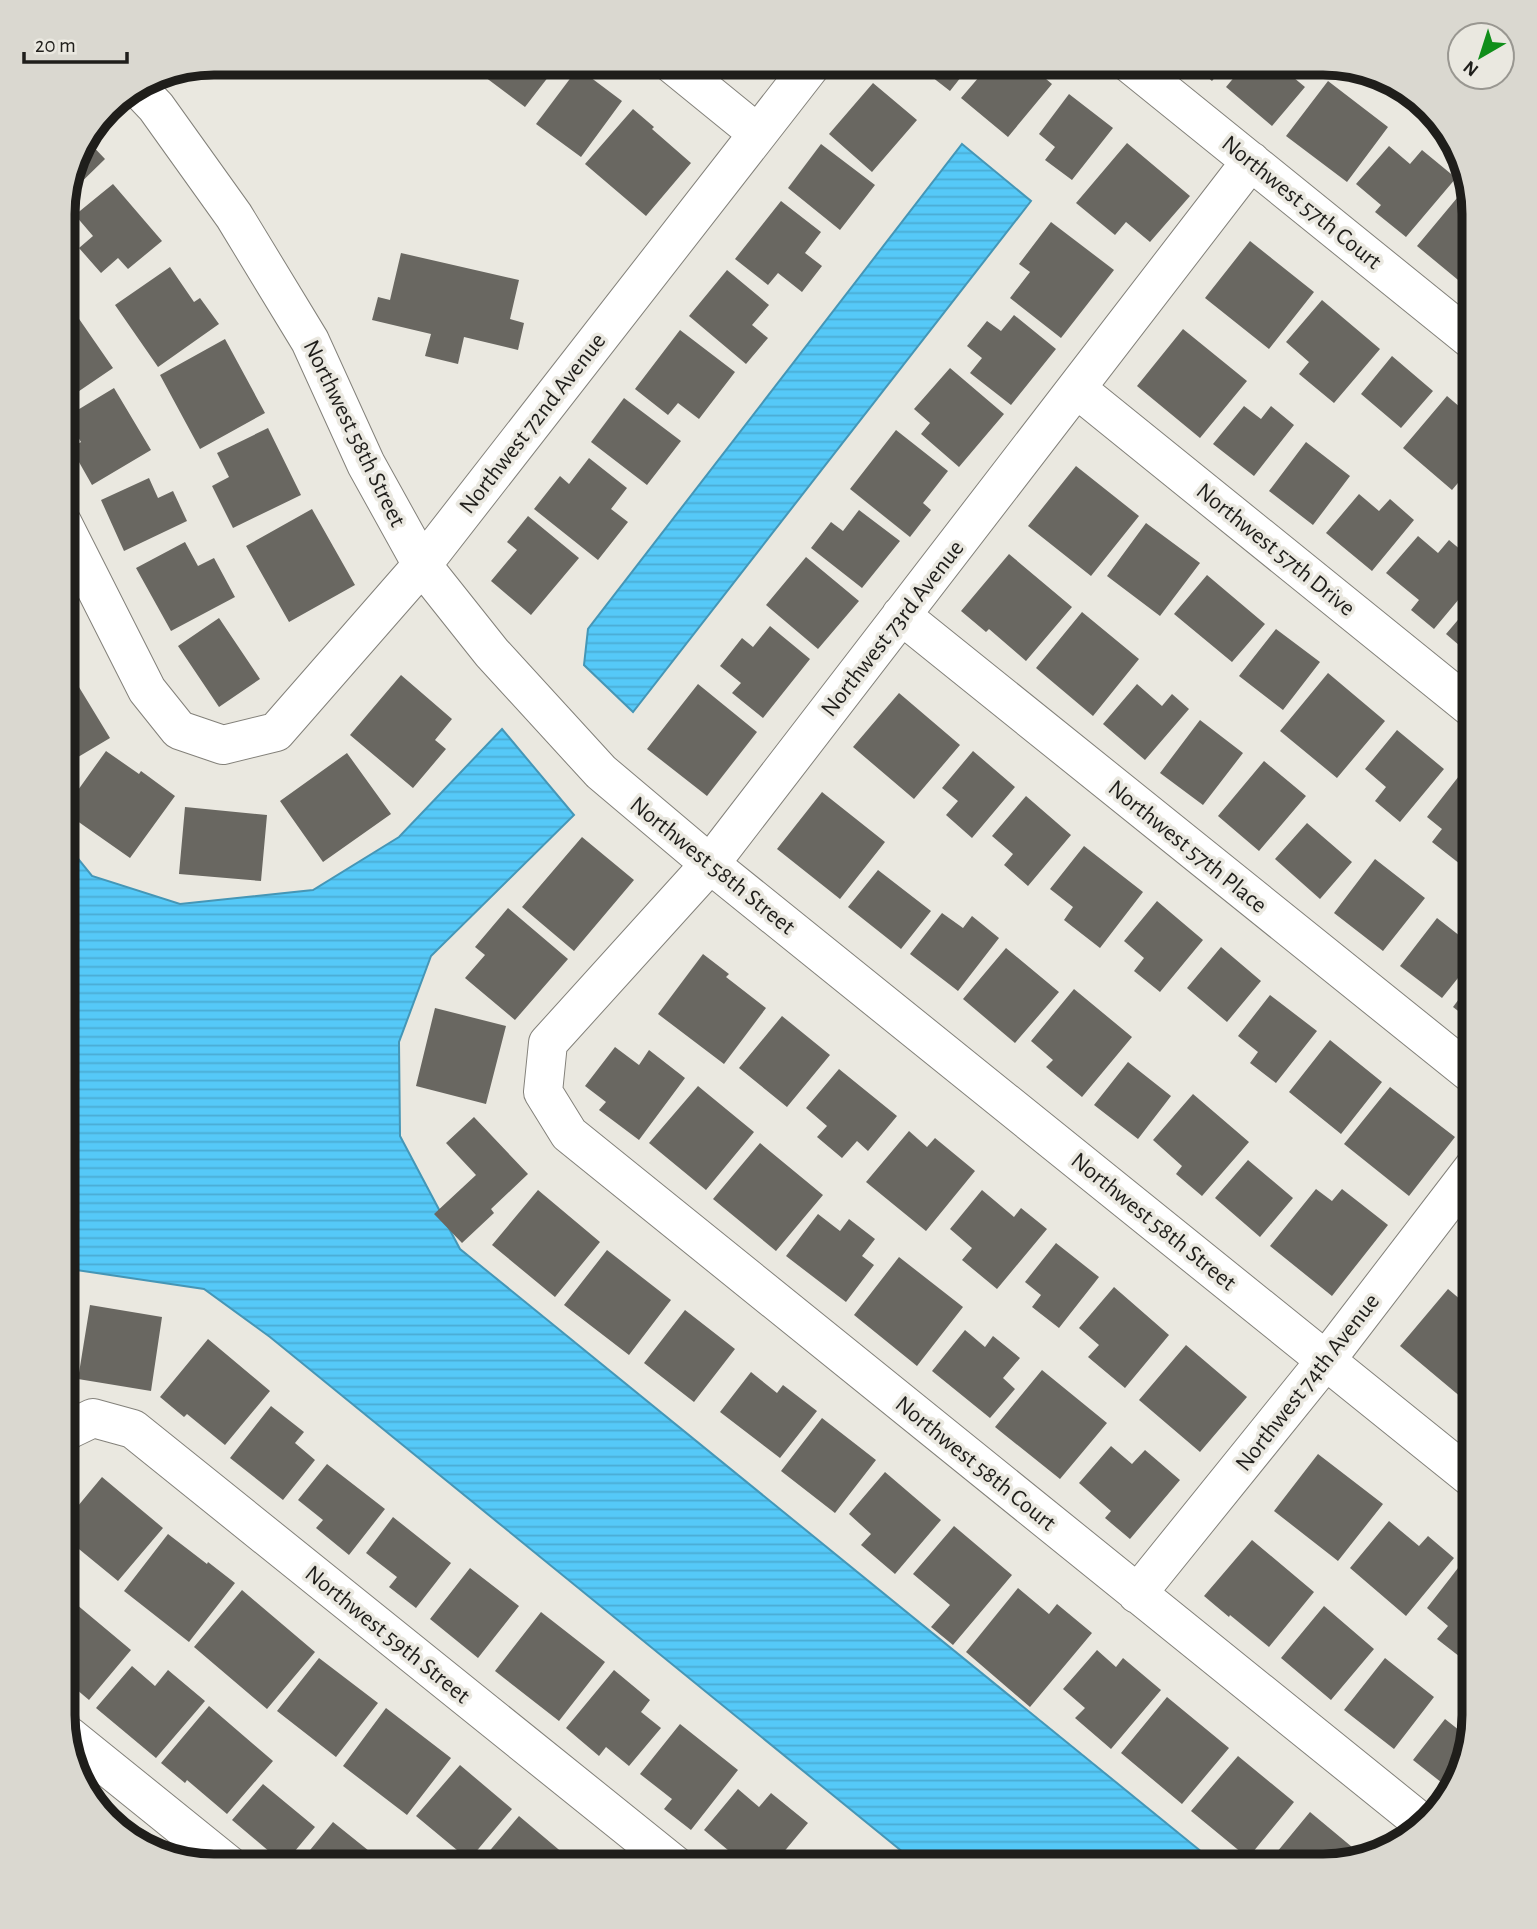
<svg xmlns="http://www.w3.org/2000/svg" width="1537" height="1929" viewBox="0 0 1537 1929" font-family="'Alegreya Sans',sans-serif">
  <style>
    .water { fill: url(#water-rules); stroke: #4596b6; stroke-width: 2 }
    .building { fill: #696761 }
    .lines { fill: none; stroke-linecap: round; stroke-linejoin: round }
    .minor-casing { stroke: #83817a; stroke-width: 40 }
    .minor { stroke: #fff; stroke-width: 38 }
    .labels { text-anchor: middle; stroke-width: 7; stroke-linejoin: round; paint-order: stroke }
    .street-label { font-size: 24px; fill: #1f1e1b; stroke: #eae8e0 }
    .rim { fill: none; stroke: #1f1e1b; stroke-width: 9 }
  </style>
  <defs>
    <pattern id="water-rules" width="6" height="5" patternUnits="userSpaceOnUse" patternTransform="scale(1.75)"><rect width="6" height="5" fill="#55c9f8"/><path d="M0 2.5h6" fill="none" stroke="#4aacd4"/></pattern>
  </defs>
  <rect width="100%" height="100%" fill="#eae8e0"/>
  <path class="water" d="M962 144 1031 201 633 712 584 665 588 629Z
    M502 729 574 815 431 956 399 1042 400 1136 460 1249 1219 1866H920L270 1337 204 1289 63 1268V840L92 876 180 904 313 890 399 837Z"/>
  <path class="building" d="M489 63H559L525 107 481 74Z
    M914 63H972L950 91Z
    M991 63H1027L1052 84 1008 137 961 98Z
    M1191 63H1227L1212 81Z
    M1246 63H1276L1305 87 1272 126 1226 87Z
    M578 68 622 101 581 157 536 124Z
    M1328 81 1388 127 1347 182 1286 136Z
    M873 83 917 120 872 172 829 134Z
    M1069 94 1113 128 1072 180 1045 160 1055 147 1039 134Z
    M633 109 654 127 652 129 691 163 646 216 585 164Z
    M85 138 105 159 64 199 79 147Z
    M1127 143 1190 196 1150 242 1126 222 1115 235 1076 203Z
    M821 144 875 185 840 230 788 188Z
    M1389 146 1410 164 1422 150 1456 178 1406 237 1375 212 1381 205 1356 184Z
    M113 184 162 241 128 269 118 258 101 273 79 248 93 236 75 215Z
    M1462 192 1469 198 1474 214V282L1469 289 1417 246Z
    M781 201 821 232 805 253 822 266 802 292 778 273 768 285 735 259Z
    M1051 222 1114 270 1061 338 1010 298 1030 272 1019 264Z
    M1250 241 1314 292 1269 349 1205 298Z
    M401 253 519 280 510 319 524 323 518 350 464 337 458 364 425 356 431 334 372 320 378 297 390 300Z
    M170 267 194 302 200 298 219 324 158 367 115 305Z
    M727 270 769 305 752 325 768 338 746 364 689 316Z
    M66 300 113 368 63 402V302Z
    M1322 300 1380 349 1334 403 1299 374 1309 362 1286 342Z
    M1014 315 1056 349 1011 405 970 373 982 358 967 346 987 321 1001 331Z
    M1183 329 1247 381 1200 438 1137 386Z
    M680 330 735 372 699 419 678 403 668 415 635 389Z
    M225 339 265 413 200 449 160 375Z
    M1392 356 1433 391 1401 428 1361 394Z
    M950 368 1004 414 959 467 921 434 930 423 914 409Z
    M114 388 151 450 92 485 71 448 81 442 66 417Z
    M1447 396 1474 419V464L1452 490 1403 448Z
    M624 398 681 441 647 485 591 442Z
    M1244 406 1261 419 1271 406 1294 425 1254 476 1213 444Z
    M268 428 301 495 233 528 212 486 229 477 217 453Z
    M896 430 948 471 923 503 931 510 910 537 850 489Z
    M1306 442 1350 476 1313 525 1269 491Z
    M589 458 627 488 611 509 628 522 598 560 534 509 560 476 569 484Z
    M1076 466 1139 516 1091 576 1028 526Z
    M149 478 158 498 173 491 187 521 124 551 101 500Z
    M1474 486V517L1459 505Z
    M1359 494 1379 511 1390 499 1414 520 1372 571 1326 533Z
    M312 509 355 585 289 622 246 546Z
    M859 510 900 541 862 588 811 548 831 522 843 531Z
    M528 516 579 558 531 615 491 581 517 550 507 542Z
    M1146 523 1200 563 1160 616 1107 576Z
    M1418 536 1438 553 1449 540 1474 561V581L1434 629 1411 610 1419 600 1386 573Z
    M185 542 198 566 214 558 235 597 171 631 136 568Z
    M1009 554 1072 607 1026 661 989 629 986 632 961 611Z
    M806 557 859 601 818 649 766 605Z
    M1207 575 1265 624 1232 662 1174 614Z
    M1474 601V658L1446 634Z
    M1082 612 1139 659 1093 716 1036 668Z
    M219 618 260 679 219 707 178 646Z
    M770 626 810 659 763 718 732 693 741 683 720 666 742 638 753 647Z
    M1276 629 1320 662 1283 710 1239 676Z
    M1328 673 1385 721 1337 778 1280 731Z
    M71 674 110 738 63 766V679Z
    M401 675 452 719 435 740 446 749 413 788 350 735Z
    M698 684 757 732 707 796 647 749Z
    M1137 684 1162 706 1172 694 1189 709 1145 760 1103 724Z
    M899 693 960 745 914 799 853 747Z
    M1200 720 1243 753 1203 805 1160 773Z
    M1397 730 1444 769 1400 822 1375 801 1386 787 1365 769Z
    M106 751 139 774 141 771 175 796 130 858 63 811Z
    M973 751 1015 787 972 838 946 815 958 801 942 788Z
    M347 753 391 814 323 862 280 801Z
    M1264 761 1306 796 1259 851 1218 816Z
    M1459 776 1474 788V846L1460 864 1432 842 1442 829 1427 817Z
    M822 792 885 842 840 899 777 849Z
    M1026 796 1071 835 1028 886 1004 865 1013 854 992 836Z
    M185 807 267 815 261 881 179 874Z
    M1307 823 1352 862 1320 899 1275 859Z
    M582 837 634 880 574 951 522 907Z
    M1084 846 1143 892 1100 948 1064 920 1073 907 1050 889Z
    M1375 859 1425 898 1383 951 1334 913Z
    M1474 868V888L1464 880Z
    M878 870 931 911 901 949 848 907Z
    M1157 901 1203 940 1160 992 1134 971 1144 958 1124 941Z
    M508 908 568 959 515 1020 465 978 485 955 475 947Z
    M942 913 963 928 972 916 999 938 958 991 910 954Z
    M1437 918 1474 947V958L1442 998 1400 966Z
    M1221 947 1261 981 1227 1022 1187 988Z
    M1006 948 1059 992 1015 1043 963 999Z
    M703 954 729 974 726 977 766 1008 724 1064 658 1014Z
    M1474 979V1023L1453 1007Z
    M1074 989 1132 1037 1082 1097 1046 1067 1053 1060 1031 1041Z
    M1270 995 1317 1031 1276 1083 1250 1063 1258 1052 1238 1036Z
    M435 1008 506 1026 486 1104 416 1086Z
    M782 1016 830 1055 787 1107 739 1068Z
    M1330 1040 1382 1082 1341 1134 1289 1092Z
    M615 1047 639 1065 649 1050 685 1078 639 1140 599 1110 606 1102 585 1086Z
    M1128 1062 1171 1096 1138 1139 1094 1105Z
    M839 1069 897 1116 868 1151 857 1141 842 1158 817 1137 827 1126 806 1108Z
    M698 1086 754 1132 706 1190 649 1143Z
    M1390 1087 1455 1137 1409 1196 1344 1144Z
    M1193 1094 1249 1142 1202 1196 1176 1174 1182 1166 1153 1140Z
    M474 1117 528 1174 491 1209 494 1213 462 1243 434 1214 476 1175 446 1143Z
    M909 1131 927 1147 935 1138 975 1171 926 1231 866 1182Z
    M760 1143 823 1195 776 1251 713 1199Z
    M1248 1160 1293 1198 1260 1237 1215 1198Z
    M1316 1189 1332 1201 1342 1189 1388 1225 1332 1296 1270 1246Z
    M538 1190 600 1242 555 1297 492 1245Z
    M982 1190 1014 1217 1021 1208 1047 1229 997 1289 962 1260 972 1248 950 1229Z
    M818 1214 840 1231 849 1219 875 1239 862 1256 874 1265 846 1302 786 1256Z
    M1056 1243 1099 1277 1059 1328 1032 1307 1041 1295 1025 1282Z
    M607 1250 671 1300 629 1355 564 1305Z
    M899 1257 963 1307 917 1366 854 1315Z
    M1114 1287 1169 1335 1125 1388 1088 1357 1099 1345 1079 1328Z
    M1448 1289 1474 1311V1384L1462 1398 1400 1346Z
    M90 1305 162 1317 151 1391 78 1379Z
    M685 1310 735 1349 694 1402 644 1363Z
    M965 1330 985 1347 993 1336 1020 1358 1003 1378 1015 1389 990 1418 932 1371Z
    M208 1339 270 1391 225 1445 187 1414 184 1417 160 1397Z
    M1186 1345 1247 1397 1200 1452 1139 1400Z
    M1042 1370 1107 1423 1060 1479 995 1427Z
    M751 1372 777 1393 783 1385 817 1411 780 1458 720 1412Z
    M271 1406 304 1432 295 1443 315 1460 283 1500 230 1458Z
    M822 1418 876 1460 835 1513 781 1471Z
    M1111 1446 1132 1464 1145 1450 1180 1480 1130 1539 1105 1518 1111 1511 1079 1483Z
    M1318 1454 1383 1504 1338 1561 1274 1511Z
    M327 1464 385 1509 349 1555 316 1528 323 1520 298 1500Z
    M885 1472 941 1520 895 1574 861 1545 871 1534 849 1514Z
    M102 1477 163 1528 118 1581 63 1536V1524Z
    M393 1517 451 1563 416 1608 389 1587 397 1577 366 1553Z
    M1389 1521 1419 1546 1428 1536 1454 1558 1406 1616 1350 1568Z
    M954 1526 1012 1575 953 1645 931 1627 950 1605 913 1574Z
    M168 1534 207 1564 208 1562 235 1583 189 1642 124 1591Z
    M1252 1540 1314 1592 1269 1647 1230 1615 1229 1617 1204 1596Z
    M470 1568 519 1606 478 1658 430 1619Z
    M1458 1568 1474 1581V1646L1464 1660 1437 1639 1448 1626 1427 1608Z
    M1018 1588 1049 1614 1057 1604 1092 1633 1030 1707 966 1652Z
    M242 1590 315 1652 267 1709 194 1647Z
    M70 1599 131 1650 89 1700 63 1678V1607Z
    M1324 1606 1374 1649 1331 1700 1281 1658Z
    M541 1612 605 1662 559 1721 495 1671Z
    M1097 1650 1116 1667 1123 1658 1161 1690 1111 1749 1075 1718 1085 1708 1063 1689Z
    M319 1658 378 1703 336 1757 277 1711Z
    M1385 1658 1434 1697 1394 1749 1344 1710Z
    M132 1666 155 1686 168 1670 205 1701 156 1758 96 1708Z
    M614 1670 650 1700 641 1712 661 1728 629 1766 606 1747 599 1756 566 1728Z
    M1167 1697 1229 1748 1182 1804 1121 1753Z
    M209 1706 273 1761 227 1814 187 1780 185 1783 161 1763Z
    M386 1708 451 1758 407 1815 343 1766Z
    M1445 1719 1469 1738 1458 1782 1451 1790 1413 1760Z
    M680 1724 738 1770 691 1830 664 1809 672 1799 640 1774Z
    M1238 1756 1294 1802 1248 1858 1191 1811Z
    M460 1765 512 1809 469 1860 416 1816Z
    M263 1784 315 1827 284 1864 232 1820Z
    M738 1789 759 1807 771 1793 808 1823 772 1866H747L704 1830Z
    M1310 1812 1352 1847 1341 1861 1324 1866H1272L1268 1863Z
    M519 1816 577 1865 575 1866H487L481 1861Z
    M333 1822 379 1859 373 1866H297Z
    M837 1856 842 1866H814Z"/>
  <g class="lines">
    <defs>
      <path id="minor" d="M671 63 757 133
        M1129 63 1474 342
        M137 87 156 107 234 216 310 341 366 464 422 565 492 653 601 772 710 864 1474 1480
        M1251 161 710 864 548 1043 543 1092 569 1134 1422 1823
        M1077 389 1474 710
        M63 524 147 690 179 730 223 745 276 732 422 565 813 63
        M901 615 1474 1076
        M63 1435 68 1430 93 1418 133 1429 676 1866
        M1137 1594 1326 1360 1474 1167
        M69 1736 230 1866"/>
    </defs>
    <use href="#minor" class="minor-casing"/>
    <use href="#minor" class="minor"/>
  </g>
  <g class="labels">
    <g class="street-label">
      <text transform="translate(1302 202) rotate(39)" y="8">Northwest 57th Court</text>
      <text transform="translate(532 423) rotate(-52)" y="8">Northwest 72nd Avenue</text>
      <text transform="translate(355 433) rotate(64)" y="8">Northwest 58th Street</text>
      <text transform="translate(1276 549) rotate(39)" y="8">Northwest 57th Drive</text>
      <text transform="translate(892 628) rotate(-52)" y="8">Northwest 73rd Avenue</text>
      <text transform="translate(1188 846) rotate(39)" y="8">Northwest 57th Place</text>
      <text transform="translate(713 865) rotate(39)" y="8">Northwest 58th Street</text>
      <text transform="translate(1154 1221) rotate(39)" y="8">Northwest 58th Street</text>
      <text transform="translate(1307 1382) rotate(-52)" y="8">Northwest 74th Avenue</text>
      <text transform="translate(976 1463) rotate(39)" y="8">Northwest 58th Court</text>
      <text transform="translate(388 1634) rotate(39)" y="8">Northwest 59th Street</text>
    </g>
  </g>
  <path d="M0 0H1537V1929H0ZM214 75H1323A139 139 0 0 1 1462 214V1715A139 139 0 0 1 1323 1854H214A139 139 0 0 1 75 1715V214A139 139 0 0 1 214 75Z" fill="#dad8d0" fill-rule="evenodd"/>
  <path class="rim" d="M214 75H1323A139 139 0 0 1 1462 214V1715A139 139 0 0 1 1323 1854H214A139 139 0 0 1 75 1715V214A139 139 0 0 1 214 75Z"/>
  <g transform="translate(1481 56) rotate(219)"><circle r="33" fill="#eae8e0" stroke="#999791" stroke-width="2"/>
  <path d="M0-5L12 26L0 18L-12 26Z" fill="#108e1a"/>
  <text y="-10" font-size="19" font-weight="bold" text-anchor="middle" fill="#1f1e1b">N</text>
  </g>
  <path d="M24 52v10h103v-10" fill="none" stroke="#1f1e1b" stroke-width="3.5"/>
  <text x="35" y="52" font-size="21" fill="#1f1e1b" stroke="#eae8e0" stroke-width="5" paint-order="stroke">20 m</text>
</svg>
